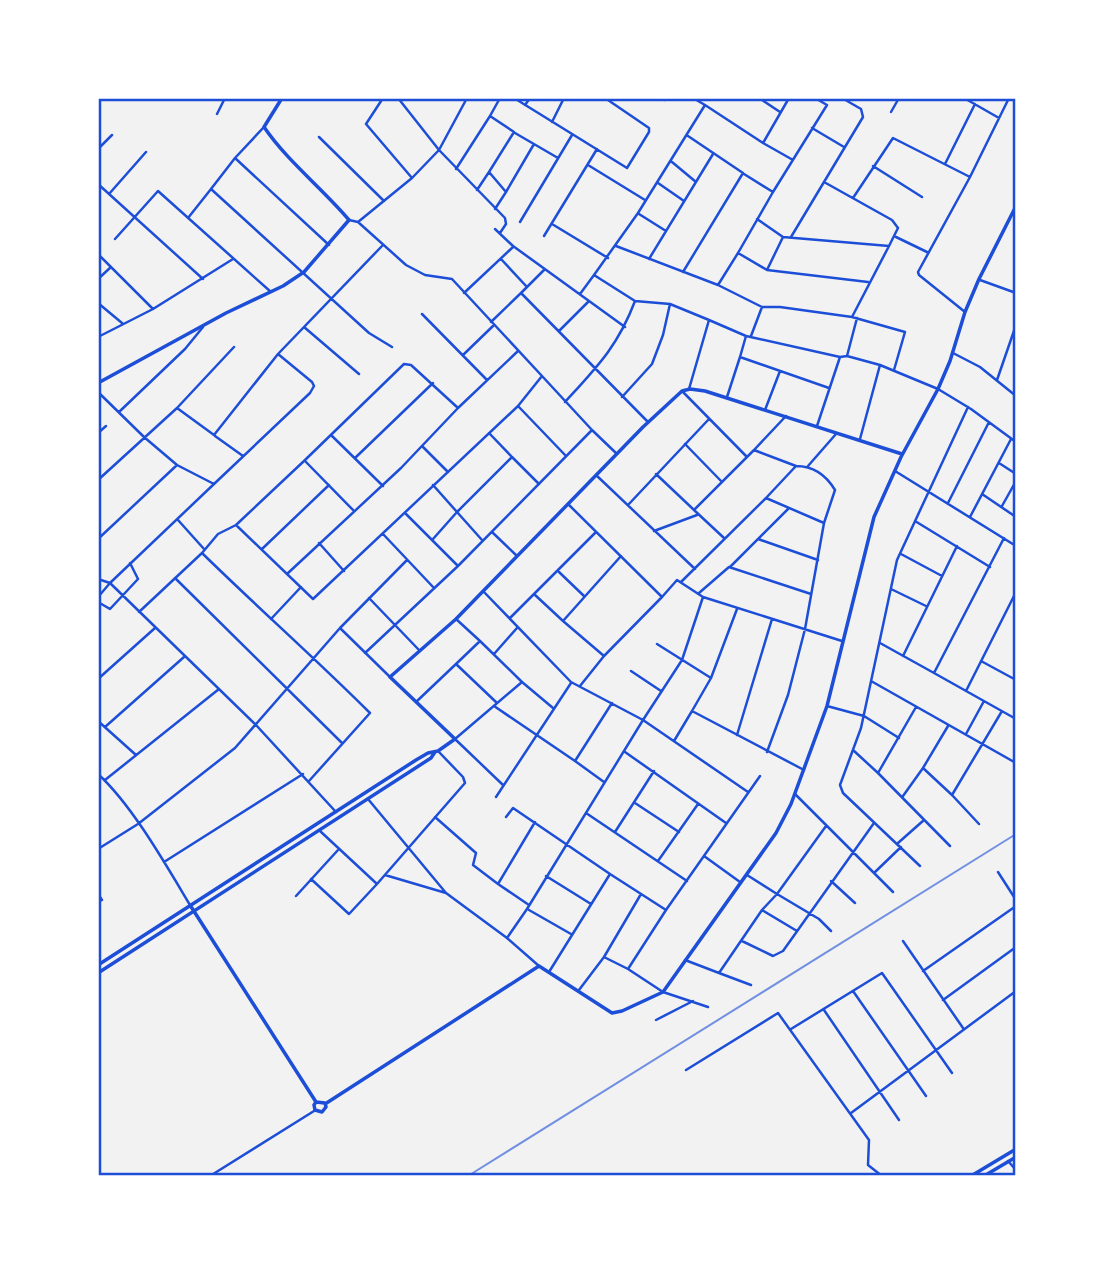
<svg xmlns="http://www.w3.org/2000/svg" width="1114" height="1274" viewBox="0 0 1114 1274" font-family="Merriweather,serif">
  <style>
    .lines { fill: none; stroke-linecap: round; stroke-linejoin: round }
    .minor { stroke: #1d4ed8; stroke-width: 2.5 }
    .tertiary { stroke: #1d4ed8; stroke-width: 3.5 }
    .rail { stroke: #7290e2; stroke-width: 2 }
    .neatline { fill: none; stroke: #1d4ed8; stroke-width: 2.5 }
  </style>
  <rect width="100%" height="100%" fill="#f2f2f2"/>
  <g class="lines">
    <path class="minor" d="M339 98H343
      M383 98 366 124 412 178 439 150 467 98
      M398 98 439 150 505 218 506 224 500 233
      M514 98 627 168 649 132V128L605 98
      M660 98 664 100 671 98
      M759 98 780 112
      M964 98 999 118
      M525 105 530 98
      M705 105 763 143 789 98
      M891 112 899 98
      M217 114 225 98
      M552 122 564 98
      M264 127 235 158 329 245
      M812 128 844 147
      M515 133 558 158
      M319 137 384 201
      M763 143 793 160
      M98 149 112 135
      M235 158 211 189 369 333 392 347
      M672 162 696 182
      M945 164 975 104
      M588 165 645 200
      M873 166 922 197
      M456 169 490 116
      M824 182 892 220 898 228 889 246
      M658 183 684 201
      M98 184 203 279
      M477 190 489 172
      M506 192 534 144
      M773 192 827 105 815 98
      M109 194 146 152
      M853 198 893 138 970 177
      M495 209 506 192 489 172 514 132 490 116 500 98
      M639 214 666 231
      M188 218 211 189
      M757 219 783 237
      M349 220 358 222 412 178
      M520 222 572 135
      M552 224 608 258
      M495 229 513 246 625 327
      M544 236 597 149
      M791 237 863 117 861 109 842 98
      M896 237 927 252
      M115 239 158 191 271 292
      M616 246 718 285 738 253 767 270 783 237 889 246 852 317 905 332 894 370
      M738 253 773 192 744 174
      M98 254 153 309
      M501 259 527 287
      M649 259 713 154
      M767 270 868 282
      M683 272 743 173 688 136
      M98 279 111 267
      M980 280 1016 293
      M718 285 762 307H780L852 317
      M464 293 513 247
      M521 293 544 270
      M580 294 594 275
      M635 301 594 275 638 213 705 105 693 98
      M98 303 122 323
      M965 312 919 275 918 272 970 177 1009 98
      M422 314 487 380
      M491 322 521 293 648 422
      M304 327 359 374
      M559 331 589 301
      M746 336 840 357
      M751 336 762 307
      M98 337 153 309 233 259
      M953 353 980 367 1016 396
      M278 354 382 246
      M463 355 493 326
      M847 356 857 318
      M542 376 592 430
      M997 380 1016 325
      M689 389 709 320 746 336 740 357
      M98 392 144 437 177 465 214 484 110 583 98 597
      M683 392 747 457
      M622 397 652 364 663 335 670 304 709 320
      M727 397 740 357 829 388
      M565 402C597 367 618 346 635 301L670 304
      M518 406 566 456
      M177 408 234 347
      M765 410 780 371
      M119 412 185 349 203 327
      M786 416 754 450 796 466
      M817 426 840 357 847 356 880 365 938 389 971 409 1016 442
      M98 433 106 426
      M489 433 512 457
      M331 435 383 486
      M215 436 243 456
      M860 439 880 365
      M685 444 722 482
      M423 447 448 472
      M355 458 433 383
      M305 461 354 511
      M999 463 1016 474
      M808 466 836 434
      M895 471 1016 546
      M656 474 694 510
      M596 475 695 569
      M98 480 177 408 214 435 278 354 312 382 314 386 310 393 214 484
      M982 494 1016 517
      M766 498 796 466C813 466 826 475 835 490L824 523
      M948 503 989 422
      M628 505 709 419
      M1002 506 1016 481
      M406 514 458 566
      M970 517 1011 439
      M178 520 204 549
      M915 521 990 567
      M236 525 313 599 518 406 542 376 452 279 425 275 406 265 358 222
      M654 531 697 515
      M492 532 517 556
      M383 534 434 588
      M724 538 694 510 754 450
      M98 539 177 465
      M433 539 457 512 433 485
      M758 539 818 560
      M482 540 457 512 512 457 539 484
      M319 543 344 571
      M262 549 329 485
      M202 553 218 534 236 525 304 461 404 364 411 365 458 408
      M901 554 942 576
      M730 567 789 508
      M559 572 584 596
      M287 574 401 468 458 408 518 351
      M175 578 342 743
      M98 579 110 583 256 725 336 812
      M681 582 766 498 824 523 805 629 788 695 767 752
      M891 589 926 606
      M483 591 571 682 643 720 527 909 507 938
      M699 593 729 567 811 594
      M534 594 596 532
      M662 597 677 580 703 597 842 641
      M703 597 682 660 643 720 748 792
      M369 598 419 650
      M98 602 110 609 138 579 130 563
      M139 612 202 553C257 607 315 658 370 713L309 781
      M510 618 534 594 563 621 604 656 662 597 568 504
      M271 619 301 587
      M456 619 480 641 456 664
      M563 621 621 556
      M340 628 407 560
      M480 641 522 682
      M880 643 934 673 1004 538
      M657 644 711 678
      M365 653 458 566 592 430 617 454
      M494 654 517 628
      M903 656 957 546
      M981 661 1016 680
      M631 671 661 691
      M934 673 1016 719
      M98 679 155 628
      M871 681 1016 763
      M580 686 604 656
      M966 691 1016 592
      M416 702 456 664 497 703
      M494 706 575 761
      M827 706 864 716 899 738
      M692 711 711 678 737 609
      M98 721 136 755
      M948 726 923 768 952 795
      M105 727 184 657
      M966 734 984 701
      M737 735 772 619
      M674 741 692 711 804 770
      M853 750 878 773 916 707
      M625 752 726 823
      M878 773 950 846
      M98 774C132 805 166 865 190 905
      M105 780 219 689
      M604 782 575 761 612 703
      M503 785 455 739 522 682 553 708
      M795 794 893 892
      M903 796 923 768
      M496 797 571 683
      M368 799 446 893
      M635 803 679 832
      M586 813 687 881
      M435 817 476 853 473 865 498 884 535 822
      M506 817 513 808 610 874
      M979 824 952 795 1002 711
      M320 831 377 884 465 783 463 777 438 751
      M615 832 654 771
      M898 843 924 820
      M98 849 138 824 235 748 340 628 390 677
      M704 856 740 882
      M658 861 698 804
      M164 862 303 774
      M920 866 843 793 840 785 861 728 897 560 968 407
      M998 872 1016 900
      M874 873 901 847
      M385 875 446 893 507 938 539 966
      M747 875 777 894 826 826
      M546 876 591 904
      M311 879 349 914 377 884
      M831 881 855 903
      M498 884 529 905
      M98 894 102 900 98 902
      M296 896 338 850
      M529 910 571 934
      M666 910 760 776
      M762 910 797 931
      M742 941 773 956 783 951 874 823
      M903 941 963 1028
      M604 957 628 969
      M685 960 719 973 762 910 777 894 819 919 831 931
      M923 971 1016 906
      M549 972 610 874 666 910 628 969 663 992 708 1007
      M719 973 751 985
      M579 990 604 957 641 894
      M853 991 926 1096
      M943 1000 1016 947
      M824 1010 899 1120
      M656 1020 693 1001
      M791 1029 882 973 952 1073
      M686 1070 778 1013 869 1140 868 1165 882 1176
      M851 1113 1016 991
      M1008 1161 1016 1170
      M210 1176 314 1111"/>
    <path class="tertiary" d="M98 383 226 313 283 286 304 272 349 220C322 188 288 162 264 127L282 98
      M190 905 316 1102 314 1105 315 1110 322 1112 326 1107 325 1103 316 1102
      M98 965 416 760 428 753 438 751 455 739 390 677 456 619 643 427 682 391 690 389 705 391 902 454
      M98 973 431 758 435 752
      M325 1104 539 966 612 1013 622 1011 663 992 776 833 791 804 827 706 874 517 901 457 938 389 950 361 965 312 979 279 1016 206
      M971 1176 1016 1149
      M984 1176 1016 1157"/>
    <path class="rail" d="M468 1176 1016 834"/>
  </g>
  <rect width="1114" height="1274" fill="none" stroke="#ffffff" stroke-width="200"/>
  <rect x="100" y="100" width="914" height="1074" class="neatline"/>
</svg>
